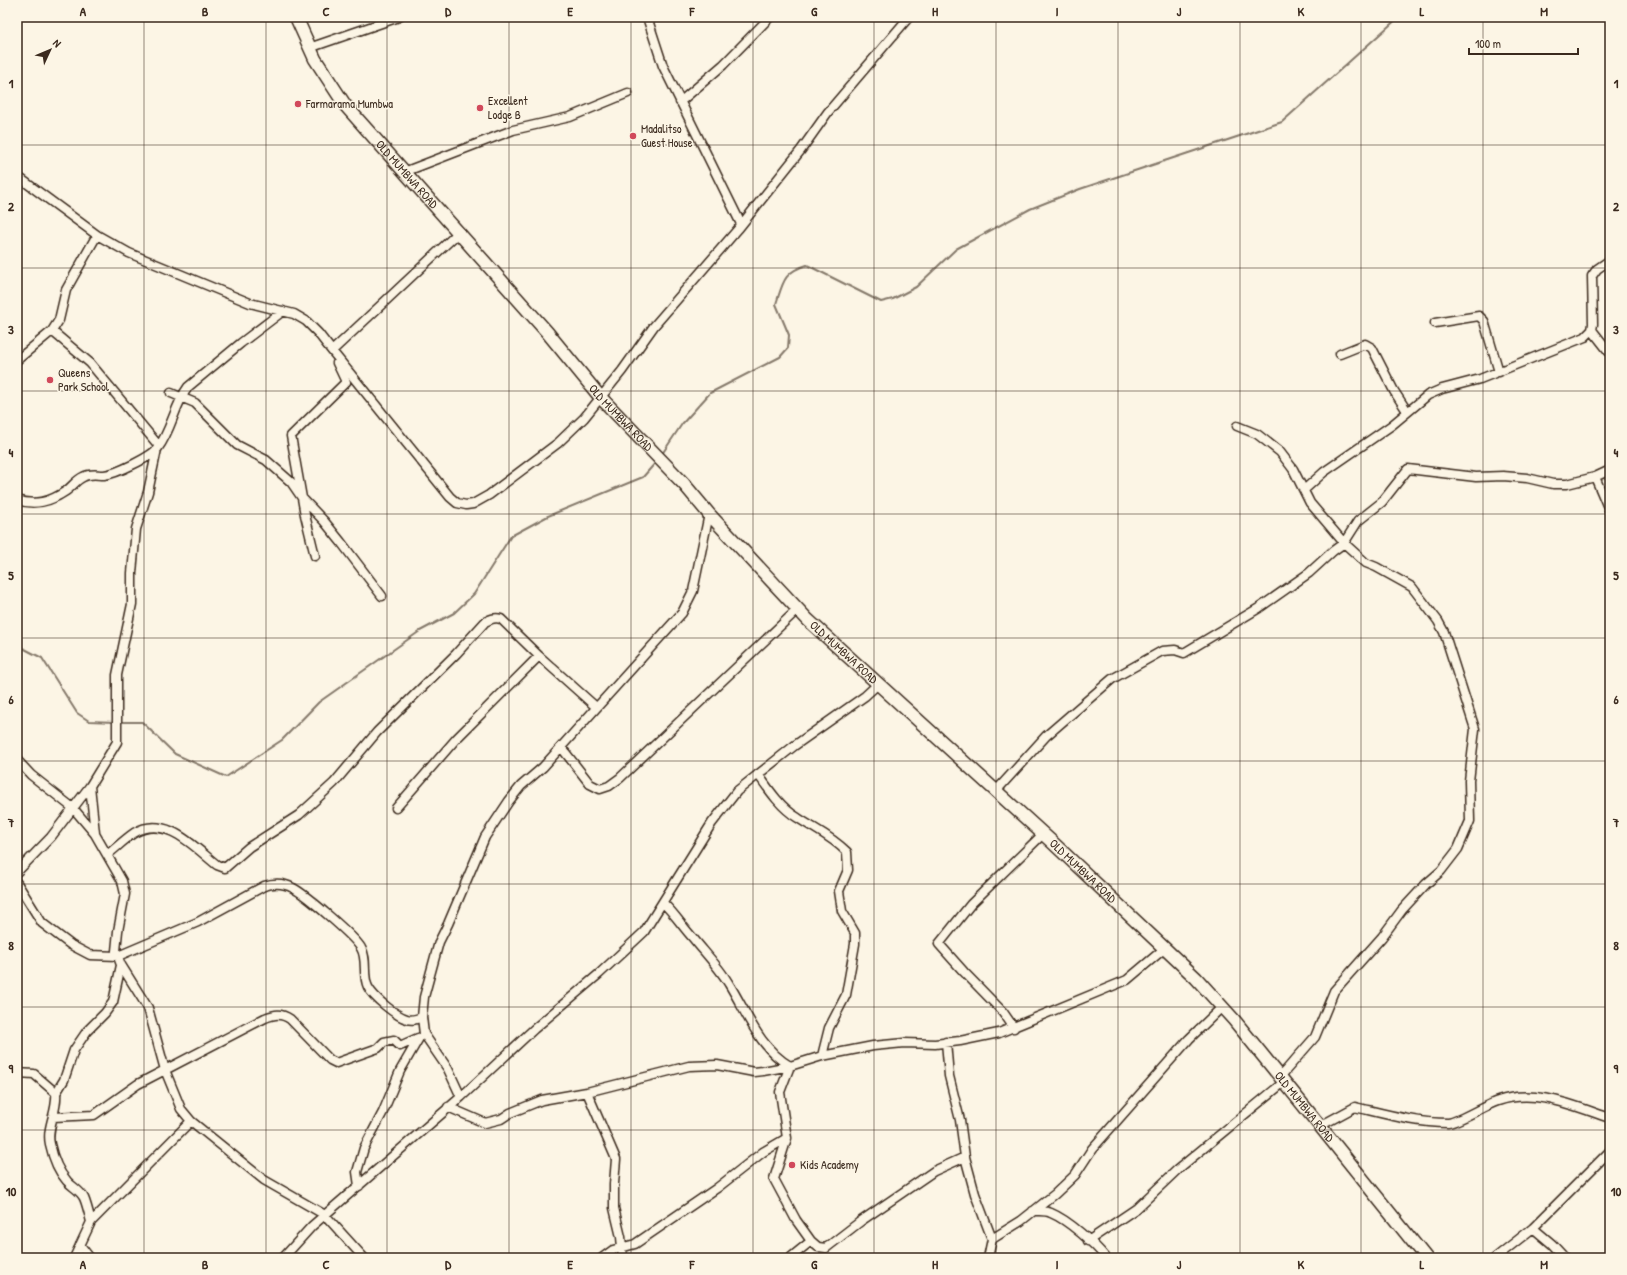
<svg xmlns="http://www.w3.org/2000/svg" width="1627" height="1275" viewBox="0 0 1627 1275" font-family="'Patrick Hand',sans-serif">
  <style>
    .lines { fill: none; stroke-linecap: round; stroke-linejoin: round }
    .stream { stroke: #85796b; stroke-width: 2 }
    .street-casing { stroke: #3b2a1e; stroke-width: 11 }
    .secondary-casing { stroke: #3b2a1e; stroke-width: 15 }
    .street { stroke: #fcf5e5; stroke-width: 8 }
    .secondary { stroke: #fcf5e5; stroke-width: 12 }
    .grid { fill: none; stroke: #3b2a1e; stroke-width: 1; stroke-opacity: 0.55 }
    .poi-dot { fill: #d1495b; stroke: #fcf5e5; stroke-width: 1.5 }
    .labels { text-anchor: middle; stroke-width: 3; stroke-linejoin: round; paint-order: stroke }
    .poi-label { font-size: 12px; fill: #3b2a1e; stroke: #fcf5e5; text-anchor: start }
    .street-label { font-size: 12px; fill: #3b2a1e; stroke: #fcf5e5 }
    .neatline { fill: none; stroke: #3b2a1e; stroke-width: 1.5 }
    .grid-label { font-size: 13px; text-anchor: middle; font-weight: bold; fill: #3b2a1e }
  </style>
  <rect width="100%" height="100%" fill="#fcf5e5"/>
  <filter id="ink" filterUnits="userSpaceOnUse"><feTurbulence type="fractalNoise" baseFrequency=".025" numOctaves="2"/><feDisplacementMap in="SourceGraphic" scale="8" xChannelSelector="R" yChannelSelector="G"/><feConvolveMatrix kernelMatrix="1 2 1 2 8 2 1 2 1" color-interpolation-filters="sRGB"/></filter>
  <g filter="url(#ink)">
    <g class="lines">
      <path class="stream" d="M662 454 682 424 710 393 780 357 788 348 789 335 776 304C783 283 783 272 807 265L881 302 893 299 916 287 956 249 1030 209 1080 189 1282 122 1399 17
        M17 645 42 658 77 713 89 721 115 722
        M120 722H142L175 754 226 777 282 740 319 702 420 631 454 613 474 594 511 536 548 516 643 477 657 461"/>
      <defs>
        <path id="street" d="M647 17 663 66 741 224
          M309 48 399 17
          M680 102 723 65 770 17
          M404 172 513 130 570 117 628 93
          M17 176 97 235 129 253 250 303 294 314 306 321 318 333 332 351 458 233
          M1435 323 1479 316 1484 321 1499 372
          M1592 330 1610 353
          M52 331 90 363 159 446
          M332 351 450 497 457 503 466 505 473 504 489 495 558 443 584 418 622 371 654 326 738 229 801 150 828 112 909 17
          M1340 354 1365 344 1372 348 1394 391 1407 411
          M17 360 52 331 59 320 66 290 97 235
          M171 393 195 403 237 445 266 460 291 482 302 498 324 521 341 542 382 596
          M1237 426 1257 434 1280 452 1293 469 1310 503 1344 543 1366 563 1376 567 1412 587 1438 621 1444 632 1475 729 1469 781 1470 821 1458 849 1441 871 1426 884 1402 910 1382 937 1334 991 1315 1037 1280 1077
          M1595 477 1610 512
          M1304 490 1324 472 1392 425 1428 395 1442 389 1480 379 1585 337 1592 330 1593 324 1592 276 1597 269 1610 260
          M17 500C35 506 50 502 66 491 72 487 76 480 83 477 90 473 96 475 104 475 116 474 151 457 158 448 172 429 174 406 188 387L241 343 283 311
          M315 556 305 515 291 436 346 382 337 363
          M561 747 590 784 600 789 609 786 620 778 798 609
          M17 760 31 775 73 808 95 834 122 881 125 894 118 931 116 951 121 965 148 1008 165 1070 181 1109 191 1121 264 1180 325 1215 364 1258
          M758 774C769 790 781 808 798 818 816 830 831 836 847 852L848 870 839 891 842 911 855 933V944L846 995 829 1028 822 1056
          M996 791 1046 736 1112 679 1162 651 1175 650 1184 653 1259 608 1309 573 1333 551 1344 543 1358 521 1382 502 1408 469 1476 477 1503 476 1527 478 1553 484H1567L1595 477 1610 470
          M396 808 456 739 539 656
          M95 833 90 786 117 742V675L132 604V573L136 529 148 492 157 449
          M107 855C116 848 125 839 134 833 166 814 194 847 217 865L225 868 249 847 299 815 334 783 377 732 456 654 485 622C491 619 495 617 501 619L539 656 596 707
          M17 872 51 837 90 786
          M17 883 42 923 71 945 90 955 118 956 198 922 264 886C273 883 284 883 293 888 305 894 355 937 361 948 368 959 362 975 368 987 373 997 396 1016 407 1019 412 1021 417 1019 422 1017
          M663 903C675 914 682 926 693 938 705 953 719 967 729 984 747 1013 759 1048 790 1066L780 1092 787 1138 774 1179 796 1220 811 1241 790 1258
          M1014 1028 1003 1012 964 972 939 944 971 904 1043 834
          M946 1042 949 1076 960 1120 965 1157 975 1194 992 1239 988 1258
          M17 1073 34 1074 56 1093C58 1111 46 1127 50 1144 53 1158 58 1171 67 1181 72 1187 80 1190 84 1198 87 1205 89 1214 91 1222
          M587 1092 616 1159 614 1184V1208L621 1237 623 1258
          M56 1093 64 1080 74 1050 87 1031 105 1013 113 1002 121 965
          M461 1097 448 1069 424 1034 422 1017 424 997 439 942 448 924 485 837 509 801 521 786 543 767 682 613 693 591 709 514
          M448 1107 485 1123 501 1119 510 1113 542 1100 587 1092 689 1066 717 1065 754 1072 763 1071 790 1066 822 1056 873 1046 904 1043 935 1044 960 1041 999 1033 1127 980 1165 948
          M53 1117 94 1115 138 1084 265 1018C275 1014 281 1013 290 1019L330 1060 336 1063 378 1048 384 1042 394 1040 400 1046 418 1038
          M1320 1126 1355 1107C1385 1114 1416 1123 1448 1123 1459 1122 1485 1105 1498 1101 1535 1088 1574 1106 1610 1118
          M359 1186 357 1172 364 1148 383 1112 400 1071 419 1038
          M1033 1211C1039 1211 1046 1210 1051 1213 1068 1220 1095 1244 1106 1258
          M1533 1228 1552 1244 1565 1258
          M992 1239 1021 1221 1055 1194 1075 1175 1092 1149 1189 1039 1222 1007
          M811 1241 818 1247 826 1248 861 1221 934 1171 965 1157
          M1088 1241 1137 1208 1177 1170 1284 1082
          M80 1245 90 1258
          M74 1258 91 1222 191 1121
          M283 1258 312 1226 461 1097 534 1029 599 974 644 932 712 823 737 791 794 746 865 696 878 684
          M602 1258 613 1250 635 1244 717 1188 763 1152 787 1138
          M1495 1258 1533 1228 1610 1151"/>
        <g id="secondary">
          <path id="s1" d="M296 17 315 59 345 105 547 332 601 398 684 484 709 514 808 620 1052 842 1196 978 1234 1020 1320 1126 1426 1258"/>
        </g>
      </defs>
      <use href="#street" class="street-casing"/>
      <use href="#secondary" class="secondary-casing"/>
      <use href="#street" class="street"/>
      <use href="#secondary" class="secondary"/>
    </g>
  </g>
  <path class="grid" d="M144 17V1258M266 17V1258M387 17V1258M509 17V1258M631 17V1258M753 17V1258M874 17V1258M996 17V1258M1118 17V1258M1240 17V1258M1361 17V1258M1483 17V1258M17 145H1610M17 268H1610M17 391H1610M17 514H1610M17 638H1610M17 761H1610M17 884H1610M17 1007H1610M17 1130H1610"/>
  <g class="poi-dot">
    <circle cx="298" cy="104" r="4"/>
    <circle cx="480" cy="108" r="4"/>
    <circle cx="633" cy="136" r="4"/>
    <circle cx="50" cy="380" r="4"/>
    <circle cx="792" cy="1165" r="4"/>
  </g>
  <g class="labels">
    <g class="poi-label">
      <text x="488" y="105">Excellent<tspan x="488" dy="14">Lodge B</tspan></text>
      <text x="306" y="108">Farmarama Mumbwa</text>
      <text x="641" y="133">Madalitso<tspan x="641" dy="14">Guest House</tspan></text>
      <text x="58" y="377">Queens<tspan x="58" dy="14">Park School</tspan></text>
      <text x="800" y="1169">Kids Academy</text>
    </g>
    <g class="street-label">
      <text dy="4" stroke="none"><textPath href="#s1" startOffset="194">OLD MUMBWA ROAD</textPath></text>
      <text dy="4" stroke="none"><textPath href="#s1" startOffset="518">OLD MUMBWA ROAD</textPath></text>
      <text dy="4" stroke="none"><textPath href="#s1" startOffset="842">OLD MUMBWA ROAD</textPath></text>
      <text dy="4" stroke="none"><textPath href="#s1" startOffset="1166">OLD MUMBWA ROAD</textPath></text>
      <text dy="4" stroke="none"><textPath href="#s1" startOffset="1490">OLD MUMBWA ROAD</textPath></text>
    </g>
  </g>
  <rect width="1627" height="1275" fill="none" stroke="#fcf5e5" stroke-width="44"/>
  <g transform="translate(50 50) rotate(46)" stroke="#fcf5e5" stroke-width="3" paint-order="stroke">
  <path d="M0-3L7 15L0 10L-7 15Z" fill="#3b2a1e"/>
  <text y="-6" font-size="11" font-weight="bold" text-anchor="middle" fill="#3b2a1e">N</text>
  </g>
  <path d="M1469 48v6h109v-6" fill="none" stroke="#3b2a1e" stroke-width="2"/>
  <text x="1475" y="48" font-size="12" fill="#3b2a1e" stroke="#fcf5e5" stroke-width="3" paint-order="stroke">100 m</text>
  <rect x="22" y="22" width="1583" height="1231" class="neatline"/>
  <g class="grid-label">
    <text x="83" y="16">A</text>
    <text x="205" y="16">B</text>
    <text x="326" y="16">C</text>
    <text x="448" y="16">D</text>
    <text x="570" y="16">E</text>
    <text x="692" y="16">F</text>
    <text x="814" y="16">G</text>
    <text x="935" y="16">H</text>
    <text x="1057" y="16">I</text>
    <text x="1179" y="16">J</text>
    <text x="1301" y="16">K</text>
    <text x="1422" y="16">L</text>
    <text x="1544" y="16">M</text>
    <text x="11" y="88">1</text>
    <text x="1616" y="88">1</text>
    <text x="11" y="211">2</text>
    <text x="1616" y="211">2</text>
    <text x="11" y="334">3</text>
    <text x="1616" y="334">3</text>
    <text x="11" y="457">4</text>
    <text x="1616" y="457">4</text>
    <text x="11" y="580">5</text>
    <text x="1616" y="580">5</text>
    <text x="11" y="704">6</text>
    <text x="1616" y="704">6</text>
    <text x="11" y="827">7</text>
    <text x="1616" y="827">7</text>
    <text x="11" y="950">8</text>
    <text x="1616" y="950">8</text>
    <text x="11" y="1073">9</text>
    <text x="1616" y="1073">9</text>
    <text x="11" y="1196">10</text>
    <text x="1616" y="1196">10</text>
    <text x="83" y="1269">A</text>
    <text x="205" y="1269">B</text>
    <text x="326" y="1269">C</text>
    <text x="448" y="1269">D</text>
    <text x="570" y="1269">E</text>
    <text x="692" y="1269">F</text>
    <text x="814" y="1269">G</text>
    <text x="935" y="1269">H</text>
    <text x="1057" y="1269">I</text>
    <text x="1179" y="1269">J</text>
    <text x="1301" y="1269">K</text>
    <text x="1422" y="1269">L</text>
    <text x="1544" y="1269">M</text>
  </g>
</svg>
